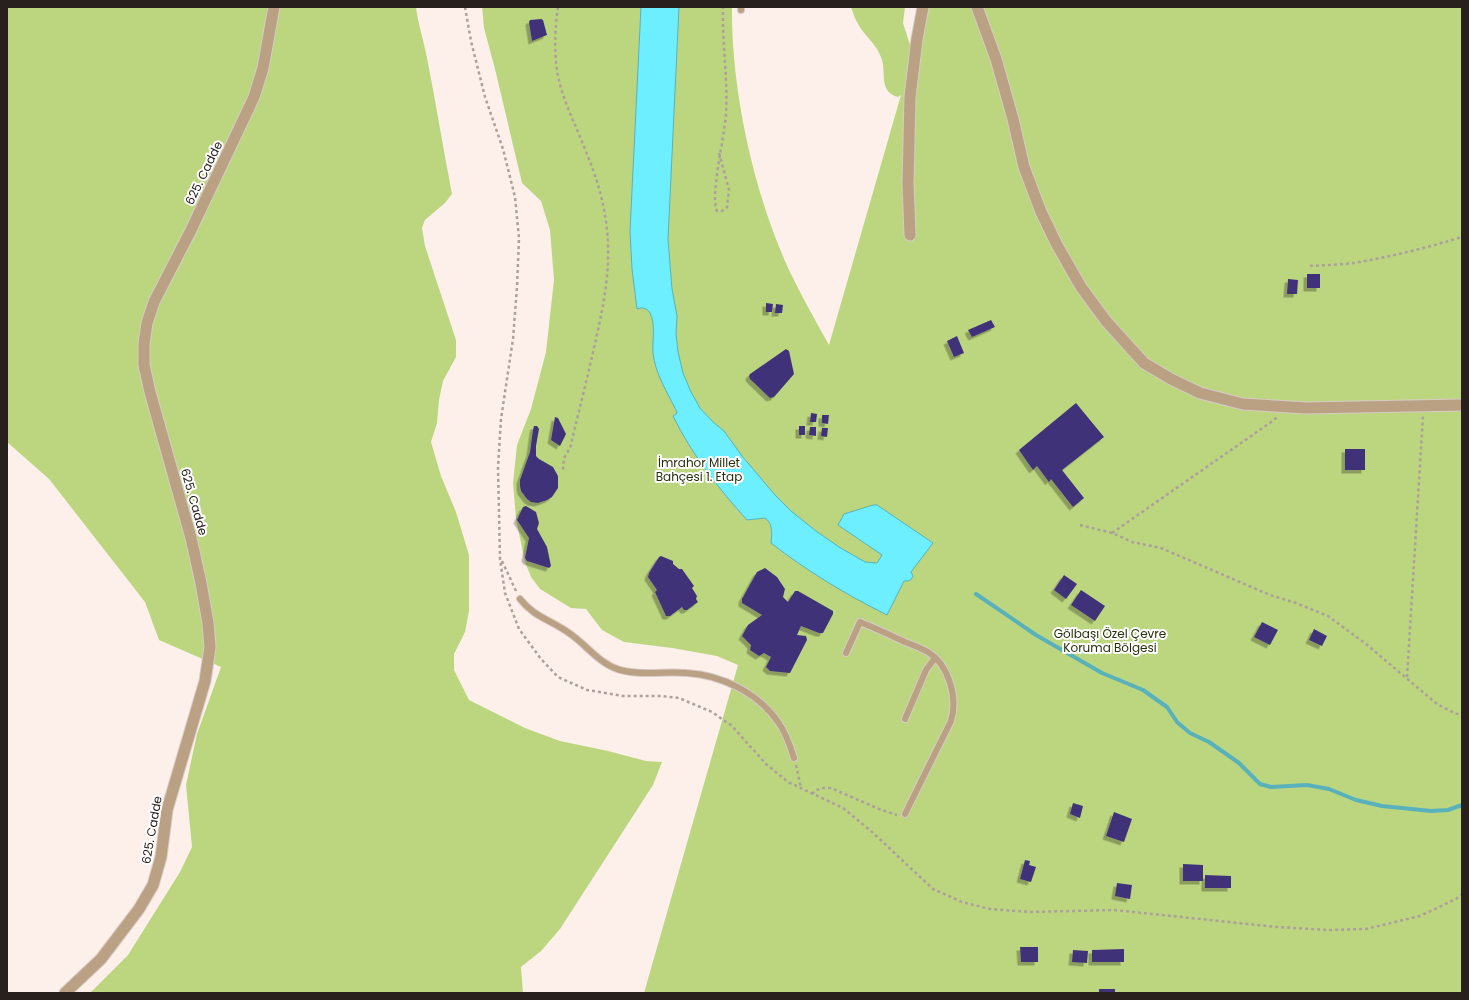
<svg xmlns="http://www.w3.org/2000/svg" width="1469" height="1000" viewBox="0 0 1469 1000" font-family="Poppins,sans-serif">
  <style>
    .green { fill: #bcd680 }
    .water { fill: #6defff; stroke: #58b1bb }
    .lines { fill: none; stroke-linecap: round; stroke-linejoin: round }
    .stream { stroke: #58b1bb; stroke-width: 4 }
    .building { fill: #403379; filter: url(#shadow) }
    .service-casing { stroke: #d6cbc6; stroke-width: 8 }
    .minor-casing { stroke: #d6cbc6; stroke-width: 13 }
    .tertiary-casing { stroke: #d6cbc6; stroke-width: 13 }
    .path { stroke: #aba09b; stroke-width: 2.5; stroke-dasharray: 3 3; stroke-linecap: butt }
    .service { stroke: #bba183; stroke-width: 6 }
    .minor { stroke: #bba183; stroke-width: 11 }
    .tertiary { stroke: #bba183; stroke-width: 11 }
    .labels { text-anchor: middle; stroke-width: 4; stroke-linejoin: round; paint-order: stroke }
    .street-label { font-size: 12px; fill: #27201c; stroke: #fff }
    .park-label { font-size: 12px; fill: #28310d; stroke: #fff }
  </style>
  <defs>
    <filter id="shadow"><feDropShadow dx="-3.5" dy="3.5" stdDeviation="0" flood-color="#0004"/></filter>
  </defs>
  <rect width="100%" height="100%" fill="#fdf0eb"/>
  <path class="green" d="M7 7H416C418 24 424 41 427 58 436 103 443 148 452 194L445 203 425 220 422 228 425 246 456 340V357L443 381 439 400 437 423 431 442 441 476 456 512 469 555V611L465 632 454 654V670L469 700 525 728 560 741 608 751 646 761 662 762 653 785 560 929 541 951 521 967 523 993H90L128 955 180 872 192 847 186 785 197 734 221 667 159 640 145 602 49 479 7 442Z
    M482 7H732C731 90 754 194 789 270 801 295 815 320 829 345L901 95 898 97C879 92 886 74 882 60 877 44 866 38 858 24 855 19 853 13 851 7H905L903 23 911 48 926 7H1462V993H644L738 665 717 656 672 648 624 642 602 630 586 609 571 608 540 589 531 577 525 562 516 519 513 483 517 445 531 409 546 352 554 280 550 230 541 201 522 183 495 69 484 28Z"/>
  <path class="water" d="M641 7H679L668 239 672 289 677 316 676 334 678 352 683 373 691 392 700 408 713 422 724 431 742 456 775 495 791 511 816 531 839 547 865 562 877 563 882 555 838 525 844 514 873 505H877L933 543 911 572 913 576C911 581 909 581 904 581L887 615C845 594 807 571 771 543 772 534 773 523 765 518L747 520C719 489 692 455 673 416L677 413 676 410C667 392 655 373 653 353 652 340 656 325 650 313 647 308 642 307 637 309L632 269 630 231Z"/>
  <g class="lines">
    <path class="stream" d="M976 594 1036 635 1102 673 1143 690 1167 707 1177 722 1190 733 1209 742 1239 763 1260 784 1271 787 1307 785 1329 789 1356 800 1382 806 1431 811 1448 810 1462 805"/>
  </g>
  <path class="building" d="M541 19 543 20 547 35 532 41 529 22 530 20Z
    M1307 274H1320V288H1307Z
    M1288 279 1298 280 1297 294H1287Z
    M766 303 773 304 772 312H766Z
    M776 304 783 305 782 313H775Z
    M991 320 995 327 972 337 968 330Z
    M957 336 964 353 954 357 947 341Z
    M786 349 789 351 794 374 774 397 770 398 750 379 749 376 750 374Z
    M1076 403 1104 437 1062 470 1084 498 1073 507 1051 479 1049 482 1037 466 1033 470 1019 450Z
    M811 413 817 414 816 422H810Z
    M822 415H829L828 424 822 423Z
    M555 417 558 418 566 434 560 446 551 440Z
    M534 426H537L539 429 536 446V456L539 459 553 467 558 476V488L552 497 547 500 538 503 531 502 527 499 521 491 520 486V480L530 452 533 430Z
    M799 426H805V435H799Z
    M810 427H816V436L809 435Z
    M822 428H828L827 437 821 436Z
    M1345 449H1365V470H1345Z
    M526 506 536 512 539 523 537 529 547 547 551 566 549 568 527 561 525 558 529 538 517 520 523 507Z
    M661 556 673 561V564L679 569H682L694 586 692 588 697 596 696 599 698 602 687 610H684L682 607 670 616H666L655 592 657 590 648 577 649 573 659 557Z
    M765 568 777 577 785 589 783 597 788 602 795 591H798L833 611V614L823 633H819L801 626 797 635 806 636 807 640 790 673 770 671 766 667 771 657 764 653 761 655 759 656 750 650 751 645 742 636 748 625 762 615 742 603V599L757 572Z
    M1064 575 1077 584 1066 599 1054 590Z
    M1081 590 1105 606 1095 621 1071 605Z
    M1262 622 1278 630 1270 645 1254 637Z
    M1314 629 1327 636 1322 646 1309 640Z
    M1073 803 1083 806 1080 818 1070 814Z
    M1114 812 1132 819 1124 842 1106 836Z
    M1025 860 1030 861 1029 865 1036 867 1031 882 1020 879Z
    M1183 864 1203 865V881H1183Z
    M1205 875 1231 876V888H1205Z
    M1117 883 1132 885 1130 899 1115 896Z
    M1020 947H1038V962H1021Z
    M1124 949V962H1092V950Z
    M1073 950 1088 951 1087 963 1072 962Z
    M1099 989H1115V993H1099Z"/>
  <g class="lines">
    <defs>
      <path id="service" d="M741 10V7
        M520 599C534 617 551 620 569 633 587 645 599 664 620 670 642 676 665 671 687 673 722 675 758 693 778 722 786 733 790 745 794 758
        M846 653 860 622C875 628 890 635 905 642 913 645 921 648 928 652 949 665 958 698 951 721L905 814
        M905 719 926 670 935 658"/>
      <path id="minor" d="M910 235 908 183 910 97 917 39 923 7
        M65 993 101 959 139 909 153 885 161 857 167 810 205 681 210 647 208 623 201 583 191 538 150 392 144 365V344L147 323 154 302 191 230 254 97 263 68 274 7"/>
      <path id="tertiary" d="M977 7 996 59 1013 119 1024 167 1041 212 1057 245 1081 287 1106 321 1144 363 1171 379 1200 393 1243 404 1306 408 1462 405"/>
    </defs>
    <use href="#service" class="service-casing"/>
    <use href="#minor" class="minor-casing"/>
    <use href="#tertiary" class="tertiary-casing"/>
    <path class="path" d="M465 7 471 41 485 97 503 149 515 197 519 238 517 287 513 339 501 419 498 467 500 559 505 593 519 629 541 659 558 677 587 690 623 696H661L679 698 712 712 732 726 766 764 788 782 843 808 871 831 933 889 962 902 990 909 1030 912 1114 910 1277 927 1328 930 1366 929 1420 916 1456 899 1462 894
      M558 7C555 28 554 49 557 70 560 90 568 109 576 127 587 154 599 181 604 210 613 255 606 295 596 339 588 375 579 411 570 448L564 458 563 470
      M719 153 729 190 727 207 722 211H717C714 202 715 193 716 184 718 160 724 137 726 114 728 78 722 43 723 7
      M1310 266C1324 265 1339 265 1353 263 1390 257 1426 248 1462 237
      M1080 525 1112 533 1132 542 1161 548 1270 595 1296 603 1328 616 1366 644 1437 704 1454 713 1462 715
      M1112 533 1274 420 1277 417
      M502 561 516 591
      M1407 677 1423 416
      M796 765 801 788
      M812 794 815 791 821 788H831L879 809 897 815"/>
    <use href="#service" class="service"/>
    <use href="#minor" class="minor"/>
    <use href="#tertiary" class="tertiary"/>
  </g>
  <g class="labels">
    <g class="street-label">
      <text transform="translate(204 173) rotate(-64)" y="4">625. Cadde</text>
      <text transform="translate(194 502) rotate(74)" y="4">625. Cadde</text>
      <text transform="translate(152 830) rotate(-80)" y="4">625. Cadde</text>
    </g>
    <g class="park-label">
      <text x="699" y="467">İmrahor Millet<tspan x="699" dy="14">Bahçesi 1. Etap</tspan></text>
      <text x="1110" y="638">Gölbaşı Özel Çevre<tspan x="1110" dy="14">Koruma Bölgesi</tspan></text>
    </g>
  </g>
  <rect width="1469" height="1000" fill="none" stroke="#27201c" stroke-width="16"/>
</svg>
